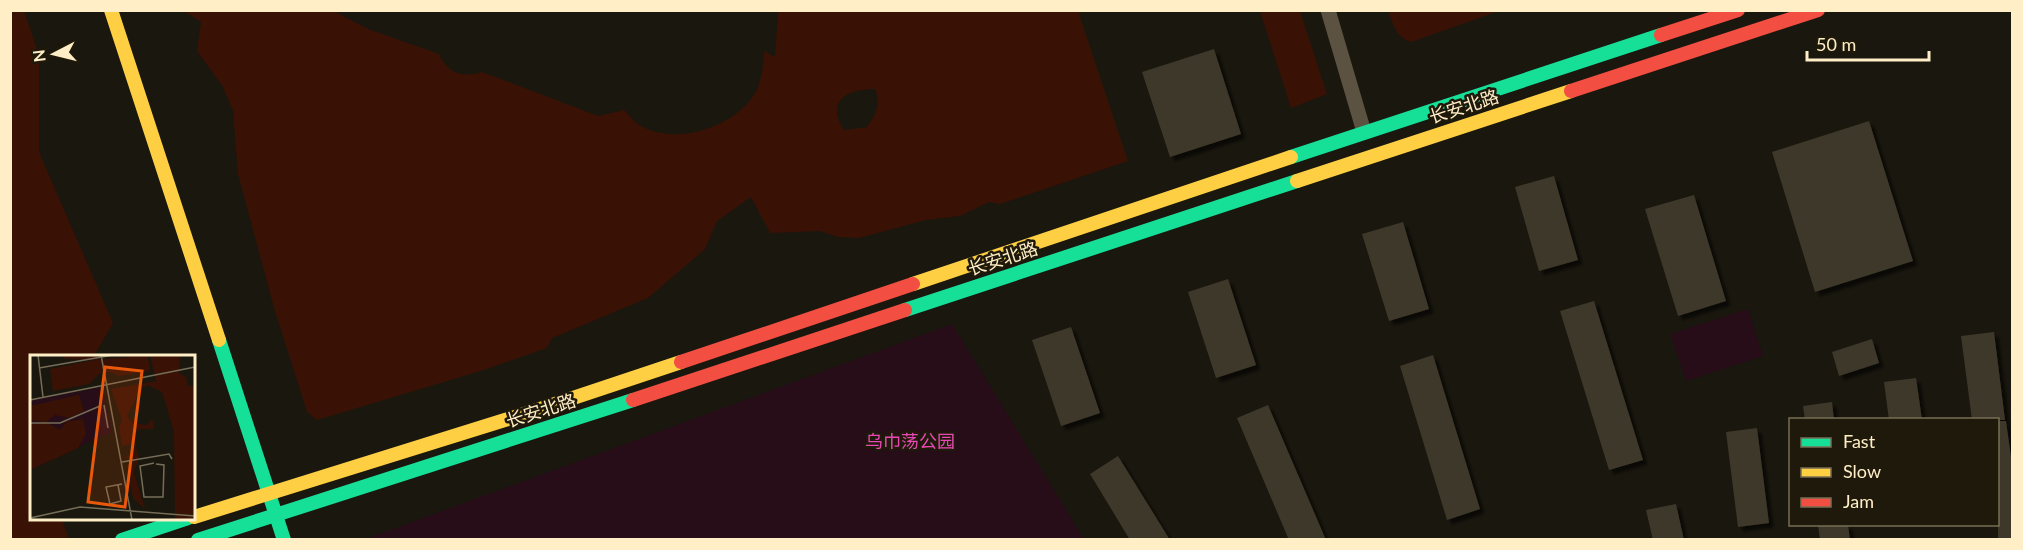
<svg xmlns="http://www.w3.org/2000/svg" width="2023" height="550" viewBox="0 0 2023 550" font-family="Lato,'Noto Sans SC',sans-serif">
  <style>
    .green { fill: #260d18 }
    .water { fill: #391205; fill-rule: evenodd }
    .building { fill: #3d382a; filter: url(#shadow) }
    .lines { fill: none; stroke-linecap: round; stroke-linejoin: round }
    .street { stroke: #5b5241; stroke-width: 15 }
    .fast { stroke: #16e098; stroke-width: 14 }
    .slow { stroke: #ffcf43; stroke-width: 14 }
    .jam { stroke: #f24e42; stroke-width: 14 }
    .labels { text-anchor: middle; stroke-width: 5; stroke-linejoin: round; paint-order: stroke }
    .street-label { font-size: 18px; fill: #ffeec6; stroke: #1e190a }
    .park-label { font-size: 18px; fill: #e948b4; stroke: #1e190a }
    .inset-road { fill: none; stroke: #766d58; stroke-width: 1.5 }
    .view { fill: #e8590c; fill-opacity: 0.15; stroke: #e8590c; stroke-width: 3 }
    .inset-edge { fill: none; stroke: #ffeec6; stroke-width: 3 }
  </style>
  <defs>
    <filter id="shadow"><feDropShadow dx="4.5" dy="4.5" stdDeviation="1.5" flood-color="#0009"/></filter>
  </defs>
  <rect width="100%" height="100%" fill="#1a170e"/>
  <path class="green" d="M1748 309 1763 356 1686 381 1670 334Z
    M952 324 1084 539H366Z"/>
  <path class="water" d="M10 11H24L39 55V152L113 323 94 356H32V518L62 519 69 539H11Z
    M184 11H334L368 29 439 54C447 73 462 78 482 72L598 116 624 110C629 115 635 123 641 126 675 145 728 129 751 99 762 86 763 67 764 51L775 57 778 11H1084L1079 14 1128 161 1000 204 989 202 960 216 926 220 859 238 838 237 820 231 770 233 751 197 717 221 705 249 648 298 552 338 547 348 484 370 317 420 307 412 274 308 238 174 233 111 223 87 197 51 201 22ZM875 89C881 104 876 114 867 127L844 130C825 101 847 89 875 89Z
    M1260 11H1300L1327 94 1291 108Z
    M1388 11V10L1499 11 1411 42C1396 38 1393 23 1388 11Z"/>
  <path class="building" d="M1214 49 1241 134 1170 157 1142 72Z
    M1869 121 1913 261 1815 292 1772 152Z
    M1554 176 1578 260 1539 271 1515 187Z
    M1694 195 1726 301 1678 316 1645 209Z
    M1403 222 1429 309 1389 321 1362 234Z
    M1228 279 1256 365 1216 378 1188 292Z
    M1594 301 1643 460 1609 470 1560 311Z
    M1071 327 1100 413 1061 426 1032 340Z
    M1994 332 2005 420H1972L1961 336Z
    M1872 339 1879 363 1839 376 1832 352Z
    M1433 355 1480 509 1447 520 1400 366Z
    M1916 378 1922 420H1889L1884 382Z
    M1832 402 1834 420H1805L1803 406Z
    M1268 405 1326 540H1289L1237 418Z
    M1998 421H2006L2013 472V540H1998Z
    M1757 428 1769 523 1738 527 1726 432Z
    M1118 456 1170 540H1130L1090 474Z
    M1676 504 1684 540H1653L1646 510Z
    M1818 525H1848L1850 540H1820Z"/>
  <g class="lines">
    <path class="street" d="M1328 10 1364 132"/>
    <path class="fast" d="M1291 157 1661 35
      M905 310 1297 181
      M219 340 284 540
      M122 540 188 518
      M198 540 633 400"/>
    <path class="slow" d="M111 10 219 340
      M1297 181 1571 91
      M913 284 1291 157
      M194 517 537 410 681 362"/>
    <path class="jam" d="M1661 35 1738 10
      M1571 91 1818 10
      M681 362 913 284
      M633 400 905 310"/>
  </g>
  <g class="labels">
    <g class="street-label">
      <text transform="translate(1464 107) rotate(-18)" y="6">长安北路</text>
      <text transform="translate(1003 259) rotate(-18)" y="6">长安北路</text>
      <text transform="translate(541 411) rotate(-18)" y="6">长安北路</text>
    </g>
    <g class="park-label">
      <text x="910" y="448">乌巾荡公园</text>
    </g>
  </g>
  <g transform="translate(30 355)">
    <rect width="165" height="165" fill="#1a170e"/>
    <path d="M72 32 82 77 0 115V46Z" fill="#260d18"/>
    <path d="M31 0H73L67 5 117 0 120 13 119 16 89 21 81 17 70 18 59 29 23 36 20 14 65 5 36 4ZM120 0H150L149 18 156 22 158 31H165L164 165H145L144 77 132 37 118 30 111 33 97 61 102 68 117 70 122 64 124 68V74H110L104 82 109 103 104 117 115 154 103 143 97 110 105 104 94 102 105 98 102 89 92 91 89 72 92 65 81 34 126 26ZM49 40 54 56 40 63 25 60 16 67 30 75 36 67 53 64 56 79 48 93 0 115V70L13 67 0 65V51Z" fill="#391205"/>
    <path class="inset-road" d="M8 0 13 42M71 0 102 165M9 13 83 0M0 45 165 12M74 50 78 73M0 68H30L70 51M92 107 139 99 142 104M124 108 110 111 114 142H133L134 110 126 109M88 130 91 146 80 149 76 132 92 129M0 163 50 152 165 161"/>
    <path class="view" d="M75 12 112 16 95 152 58 147Z"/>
    <rect width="165" height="165" class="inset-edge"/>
  </g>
  <rect width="2023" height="550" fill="none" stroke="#ffeec6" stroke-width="24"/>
  <rect x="1789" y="418" width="210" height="108" fill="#1e190a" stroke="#786e55" stroke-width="1.5"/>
  <rect x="1801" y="438" width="30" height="9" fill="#16e098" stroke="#786e55" stroke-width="1.5"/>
  <text x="1843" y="448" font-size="18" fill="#ffeec6">Fast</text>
  <rect x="1801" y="468" width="30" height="9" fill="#ffcf43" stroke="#786e55" stroke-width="1.5"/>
  <text x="1843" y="478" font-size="18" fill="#ffeec6">Slow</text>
  <rect x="1801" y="498" width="30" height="9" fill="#f24e42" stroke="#786e55" stroke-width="1.5"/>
  <text x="1843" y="508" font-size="18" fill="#ffeec6">Jam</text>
  <g transform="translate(54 54) rotate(263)" stroke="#1e190a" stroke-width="4.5" paint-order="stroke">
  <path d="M0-4.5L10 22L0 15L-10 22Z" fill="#ffeec6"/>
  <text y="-9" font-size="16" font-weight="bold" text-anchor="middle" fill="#ffeec6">N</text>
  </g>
  <path d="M1807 51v9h122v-9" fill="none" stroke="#ffeec6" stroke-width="3"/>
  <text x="1816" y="51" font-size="18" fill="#ffeec6" stroke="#1e190a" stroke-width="4.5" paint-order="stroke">50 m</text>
</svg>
